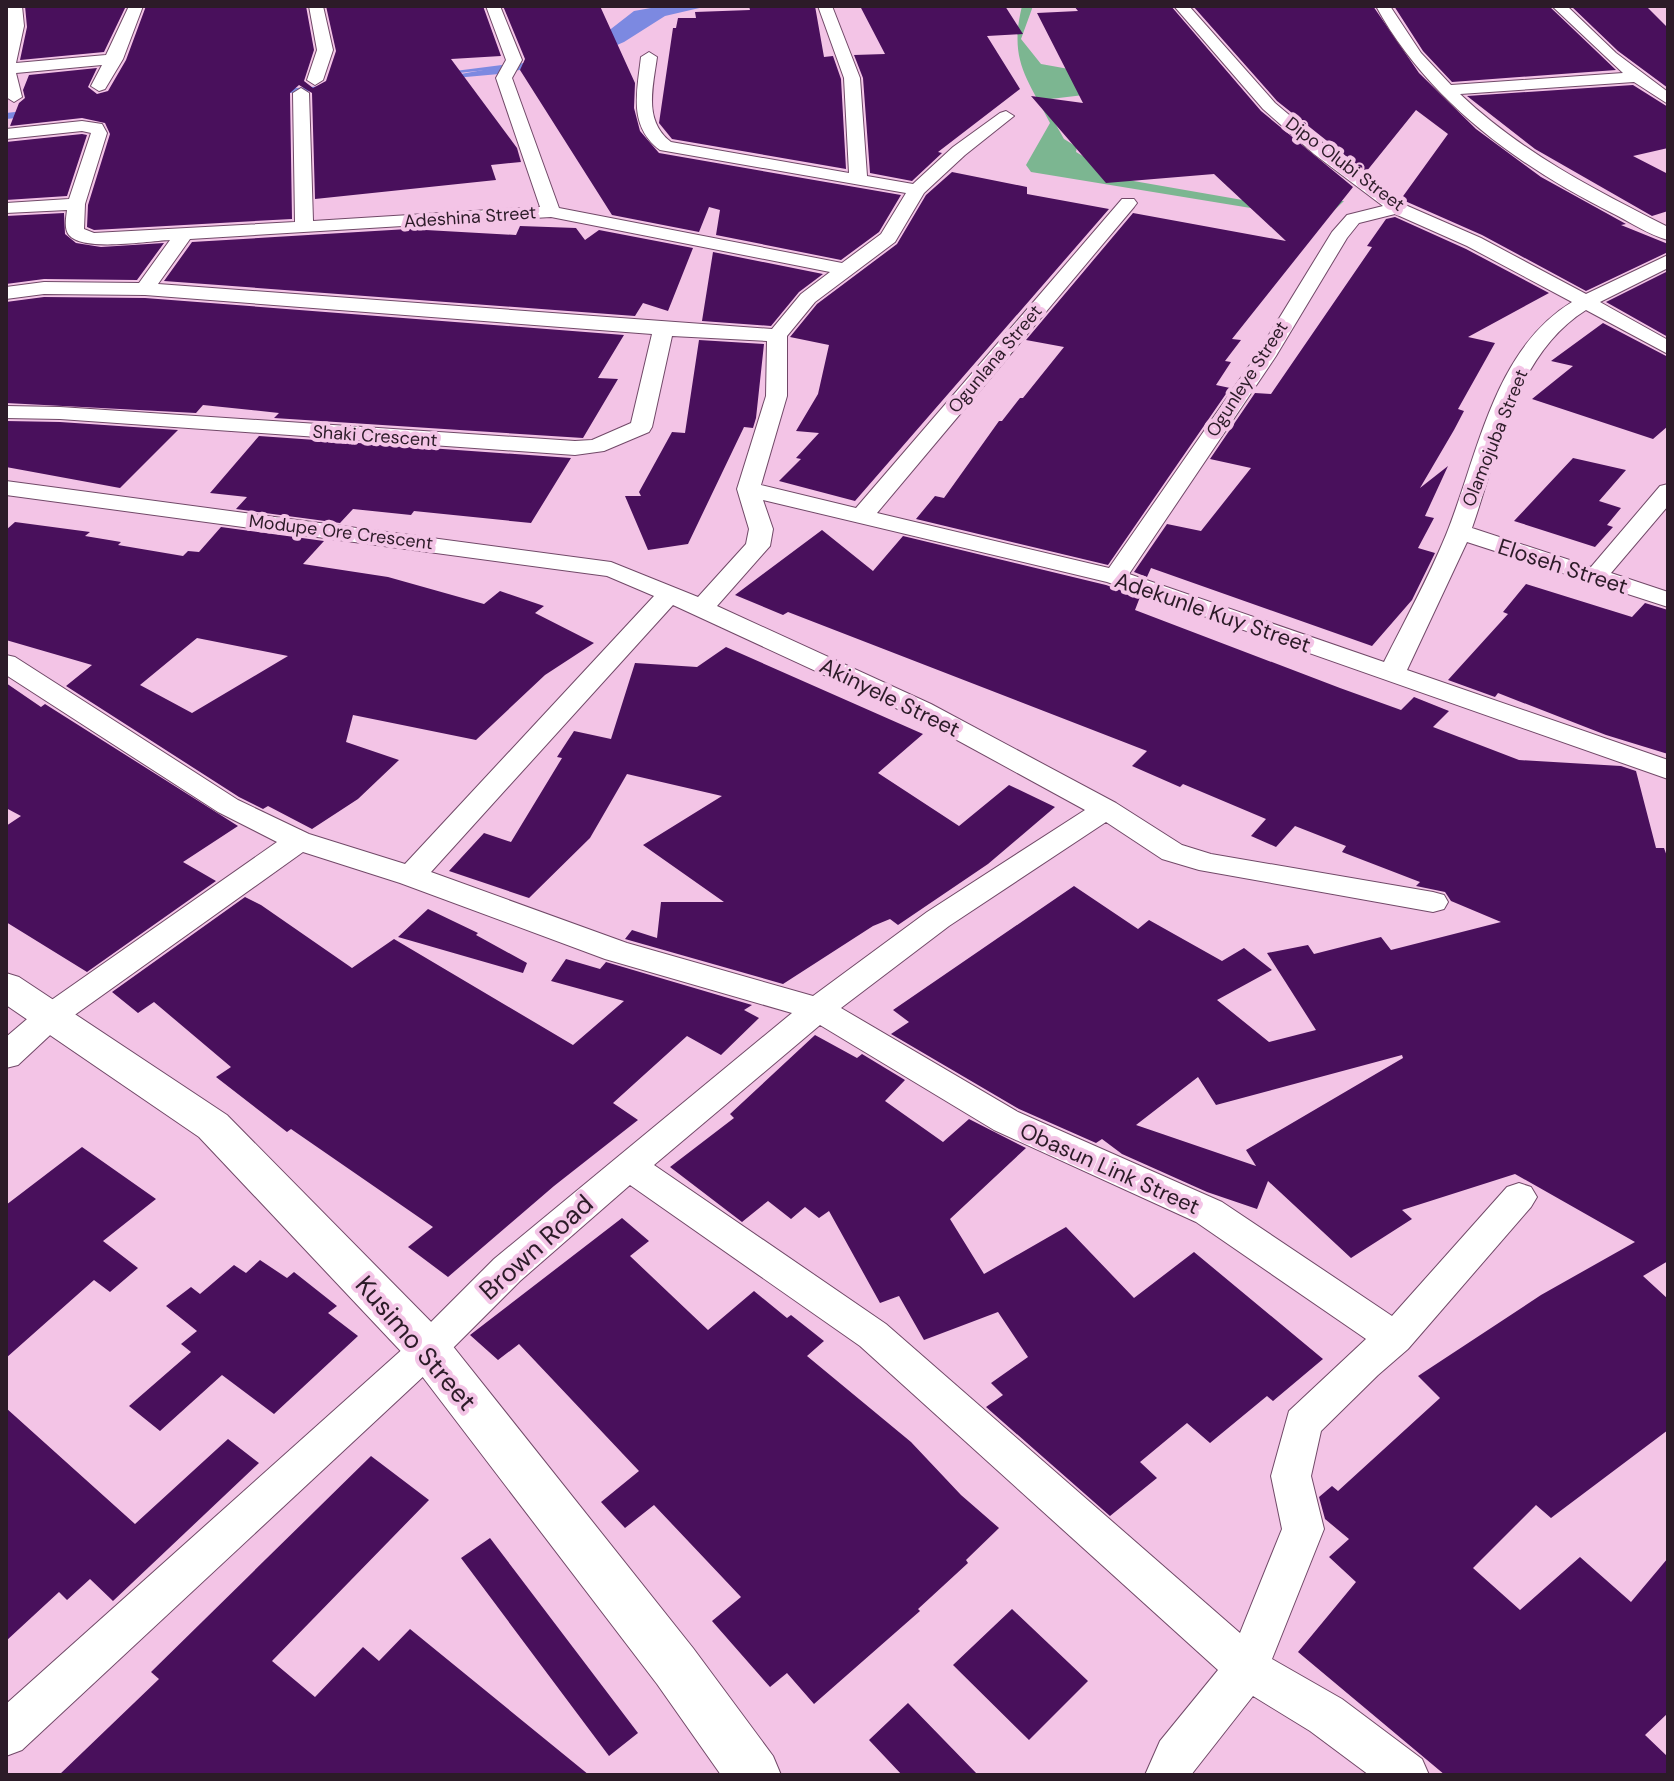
<svg xmlns="http://www.w3.org/2000/svg" width="1674" height="1781" viewBox="0 0 1674 1781" font-family="'DM Sans',sans-serif">
  <style>
    .green { fill: #7cb691 }
    .water { fill: #7c89e1 }
    .lines { fill: none; stroke-linecap: round; stroke-linejoin: round }
    .stream { fill: #7c89e1; fill-rule: evenodd }
    .building { fill: #49105c; fill-rule: evenodd }
    .minor-casing { stroke: #714968; stroke-width: 2 }
    .tertiary-casing { stroke: #714968; stroke-width: 2 }
    .minor { fill: #fff; fill-rule: evenodd }
    .tertiary { fill: #fff; fill-rule: evenodd }
    .labels { text-anchor: middle; stroke-width: 8; stroke-linejoin: round; paint-order: stroke }
    .far-street-label { font-size: 18px; fill: #2c1b28; stroke: #f3c4e6 }
    .street-label { font-size: 22px; fill: #2c1b28; stroke: #f3c4e6 }
    .near-street-label { font-size: 26px; fill: #2c1b28; stroke: #f3c4e6 }
  </style>
  <rect width="100%" height="100%" fill="#f3c4e6"/>
  <path class="green" d="M1022 6H1033L1021 39 1041 64 1080 71 1092 94 1042 100 1064 139 1077 147 1076 152 1122 179 1254 202 1344 201 1324 220 1031 172 1026 165 1050 123C1026 76 1009 60 1022 6Z"/>
  <path class="water" d="M662 6H708L665 16 624 42 594 55 499 74 6 119V113L124 100 438 78 580 53 634 11Z"/>
  <g class="lines">
    <path class="stream" d="M502 65 504 66V68L450 74 447 72Z"/>
  </g>
  <path class="building" d="M25 6H126L104 52 20 60 27 27Z
    M146 6H306L314 50 304 81 313 88 326 81 336 51 326 6H483L501 56 451 59 517 148 521 162 491 165 496 180 315 199 312 93 299 85 290 93 292 219 94 230 87 227 88 205 110 134 105 123 82 118 10 126 19 103 25 98 23 90 29 75 97 68 88 87 97 94 108 91 126 60Z
    M503 6H600L635 83 634 108 640 131 659 153 901 195 879 232 841 260 716 235 720 210 709 207 699 232 612 215 520 70 525 59Z
    M749 6H815L824 57 833 56 841 79 846 169 672 139 659 123 673 28H676L678 18H696L695 12 750 10Z
    M860 6H1005L1023 34 987 36 1020 89 938 152 942 153 912 181 870 173 863 78 854 55 885 54Z
    M1074 6H1171L1261 111 1353 187 1232 339 1241 340 1225 361 1231 362 1216 385 1230 388 1108 565 916 519 935 496 944 498 999 421H1002L1020 398H1023L1064 347 1026 340 1133 213 1286 241 1214 174 1106 183 1031 96 1083 103 1037 13 1078 11Z
    M1193 6H1373L1419 73 1476 129 1541 177 1626 224 1621 225 1668 244V252L1586 291 1482 235 1405 201 1401 199 1448 134 1416 110 1366 172 1277 101Z
    M1394 6H1549L1616 70 1452 82 1423 51Z
    M1571 6H1646L1668 28V88L1618 51Z
    M1633 85 1668 107V148L1633 156 1668 174V211L1652 216 1535 149 1467 96Z
    M82 134 87 135 67 196 6 200V142Z
    M952 172 1027 187V194L1109 209 855 501 779 481 801 459 796 458 819 433 796 431 818 394 829 345 790 337 817 304 897 244 926 195Z
    M64 213 65 234 76 243 101 247 164 243 137 280 44 279 6 284V216Z
    M1395 217 1466 249 1549 293 1468 337 1495 343 1458 409 1464 411 1454 430 1420 488 1448 466 1425 516 1434 518 1418 548 1435 553 1412 600 1372 646 1151 568 1147 577 1134 572 1167 524 1201 531 1251 468 1210 459 1255 393 1271 394 1372 247 1367 246 1386 219Z
    M520 226 576 228 585 240 599 230 693 248 668 311 643 303 635 316 164 281 192 242 408 229 516 235Z
    M713 252 823 274 799 292 771 326 702 321Z
    M1668 271V337L1606 302Z
    M44 297 145 298 624 335 598 378 618 379 583 438 274 418 279 413 203 405 196 413 6 403V302Z
    M1603 323 1668 357V426L1653 439 1532 399 1573 366 1551 361Z
    M699 340 764 344 756 418 753 428 744 427 688 544 648 550 625 496H641L639 492 672 432 685 433Z
    M6 421 60 422 178 430 120 488 6 467Z
    M259 436 571 458 531 523 414 511 411 515 353 509 340 523 236 509 247 497 210 493Z
    M1573 458 1626 470 1599 501 1621 508 1607 525 1613 527 1595 547 1514 521Z
    M15 522 90 532 85 536 121 542 118 545 183 556 188 551 199 552 221 527 324 541 303 564 388 577 484 604 500 591 544 606 535 613 594 643 545 675 476 740 353 715 346 742 399 760 358 799 312 829 268 806 263 809 239 797 66 686 92 665 6 640V530ZM197 638 288 656 192 713 140 685Z
    M822 530 873 571 903 536 1106 585 1140 597 1135 610 1340 688 1401 710 1414 697 1449 711 1433 727 1519 760 1621 766 1636 771 1656 848H1664L1668 859V1261L1643 1276 1668 1299V1430L1551 1518 1536 1505 1473 1568 1520 1610 1580 1557 1631 1602 1668 1558V1713L1645 1735 1668 1757V1775H1445L1298 1652 1356 1582 1329 1557 1349 1539 1325 1519 1319 1497 1332 1486 1338 1491 1440 1398 1418 1376 1541 1295 1635 1242 1515 1174 1402 1210 1412 1219 1351 1258 1268 1181 1257 1209 1207 1192 1122 1154 1102 1139 1096 1143 1019 1109 891 1034 909 1022 893 1010 1074 886 1138 929 1149 920 1222 961 1244 948 1272 970 1217 1000 1269 1042 1316 1030 1267 953 1308 945 1314 954 1381 937 1391 950 1501 922 1451 901 1445 892 1416 886 1420 882 1342 852 1346 846 1295 826 1276 847 1251 836 1266 819 1183 784 1180 787 1132 766 1147 751 788 612 783 615 735 595ZM1402 1055 1403 1058 1246 1150 1256 1166 1136 1125 1198 1077 1216 1105Z
    M1526 584 1632 617 1645 603 1668 610V754L1606 735 1498 693 1495 697 1448 680 1508 614 1503 612Z
    M726 647 923 734 878 773 959 826 1009 785 1055 807 988 864 898 925 890 919 873 926 783 984 625 939 632 930 657 938 661 902H724L643 845 722 796 627 774 590 838 529 898 449 871 484 833 511 842 562 758 557 757 574 731 611 739 635 663 697 667Z
    M6 683 41 707 45 704 238 826 183 862 216 881 87 972 6 922V826L21 816 6 808Z
    M245 897 261 905 352 968 394 939 573 1045 624 1001 551 981 566 959 600 969 606 962 752 1005 744 1010 759 1018 721 1055 687 1036 613 1103 638 1120 554 1186 448 1277 408 1247 433 1227 291 1129 287 1132 216 1077 231 1067 154 1002 138 1013 112 992Z
    M428 909 478 933 476 935 527 963 523 973 398 937Z
    M815 1035 857 1058 862 1054 905 1080 885 1101 943 1142 969 1119 1026 1148 950 1219 984 1274 1066 1227 1134 1298 1194 1252 1323 1359 1273 1401 1267 1396 1210 1443 1187 1423 1140 1462 1157 1478 1110 1516 986 1407 1003 1395 991 1383 1028 1357 998 1312 924 1340 899 1296 880 1303 829 1211 819 1218 805 1207 791 1219 768 1201 742 1222 670 1167 734 1118 730 1114Z
    M82 1147 156 1199 103 1241 138 1268 110 1292 94 1280 6 1358V1205Z
    M622 1218 649 1241 630 1256 708 1330 754 1291 787 1318 791 1315 824 1341 807 1356 911 1442 961 1495 999 1528 966 1560 968 1563 918 1609 920 1611 814 1704 787 1673 770 1687 712 1621 741 1597 654 1505 625 1528 601 1502 639 1471 519 1344 498 1360 470 1335Z
    M260 1260 287 1278 294 1272 337 1306 328 1313 358 1336 274 1414 222 1375 160 1431 129 1406 191 1352 181 1344 197 1331 166 1306 191 1287 200 1294 234 1265 246 1273Z
    M6 1408 135 1524 228 1439 259 1463 113 1601 90 1579 67 1600 59 1592 6 1641Z
    M371 1456 429 1500 272 1661 315 1697 363 1647 379 1661 410 1629 589 1775H59L159 1679 151 1672Z
    M490 1538 638 1733 609 1756 461 1558Z
    M1012 1609 1088 1681 1029 1740 953 1665Z
    M908 1703 978 1775H902L869 1740Z"/>
  <g class="lines">
    <defs>
      <path id="minor" d="M8 6H22L24 26 16 63 106 55 129 6H143L123 59 105 89 99 91 91 86 102 65 16 73 22 97 14 102 6 97Z
        M309 6H323L333 50 323 80 315 85 307 80 317 50Z
        M486 6H500L522 60 512 78 559 208 842 263 881 234 906 193 660 150C628 126 637 92 641 57L649 52 657 57C653 87 643 121 671 142L849 173 844 78 818 6H832L860 78 867 176 913 184 953 147 1000 113 1006 111 1014 116 965 155 924 193 895 242 815 302 787 336V396L761 485 856 508 1122 199H1134L1137 203 1134 207 877 513 1109 568 1256 356 1332 232 1347 215 1383 206 1314 154 1263 109 1174 6H1189L1275 103 1326 146 1403 204 1481 238 1586 294 1668 255V268L1600 302 1668 340V354L1586 310C1514 355 1498 454 1472 528L1591 567 1660 486 1668 484V506L1611 573 1668 592V607L1467 542 1407 670 1668 760V779L1107 582 763 500 773 529 770 546 717 606 931 704 1116 803 1182 845 1211 854 1433 892 1444 895 1448 902 1444 909 1433 912 1199 870 1162 859 1106 822 949 926 841 1008 1018 1112 1222 1202 1392 1316 1507 1187 1519 1183 1531 1187 1537 1197 1531 1207 1408 1349 1378 1375 1321 1431 1311 1476 1324 1529 1272 1659 1342 1699 1422 1759 1429 1775H1369L1310 1731 1253 1696 1191 1775H1145L1160 1741 1218 1670 860 1346 630 1185 520 1281 441 1360 22 1750 6 1756V1704L415 1338 494 1259 792 1013 605 959 400 883 303 852 62 1024 18 1065 6 1068V1037L40 1008 277 842 218 812 6 675V655L15 657 238 800 309 834 405 864 654 596 607 576 6 495V481L611 562 698 597 746 544 749 529 737 489 766 396 767 341 672 336 652 427 649 432 604 451 575 455 60 419 6 418V406L60 407 575 441 592 440 631 423 652 334 145 295 44 294 6 299V287L44 282 139 283 170 240C148 241 83 252 69 235 64 229 66 218 67 210L6 213V203L69 199 91 133 82 131 6 139V129L82 121 102 124 107 133 85 204 84 229 94 233 295 222 293 93 301 88 309 93 313 221 540 207 496 78 506 60ZM1395 214 1467 246 1572 302C1493 350 1478 456 1446 535 1428 579 1405 620 1384 662L1129 574 1276 356 1347 238 1359 223ZM551 217 830 272 801 294 772 329 158 284 190 239ZM673 605 913 716 1085 810 927 912 813 996 627 943 431 872ZM820 1025 994 1130 1196 1222 1366 1339 1289 1411 1271 1476 1282 1529 1240 1633 886 1324 654 1165Z
        M1376 6H1390L1421 53 1451 85 1623 73 1552 6H1567L1616 53 1668 92V104L1634 82 1460 94C1521 152 1593 189 1668 227V240C1649 235 1630 222 1612 213 1518 166 1427 100 1376 6Z"/>
      <path id="tertiary" d="M6 973 19 977 227 1115 444 1335 693 1648 773 1756 781 1775H721L657 1684 412 1363 199 1137 6 1005Z"/>
    </defs>
    <use href="#minor" class="minor-casing"/>
    <use href="#tertiary" class="tertiary-casing"/>
    <use href="#minor" class="minor"/>
    <use href="#tertiary" class="tertiary"/>
  </g>
  <g class="labels">
    <g class="far-street-label">
      <text transform="translate(1345 164) rotate(37)" y="6">Dipo Olubi Street</text>
      <text transform="translate(470 217) rotate(-4)" y="6">Adeshina Street</text>
      <text transform="translate(995 359) rotate(-50)" y="6">Ogunlana Street</text>
      <text transform="translate(1247 379) rotate(-57)" y="6">Ogunleye Street</text>
      <text transform="translate(375 436) rotate(4)" y="6">Shaki Crescent</text>
      <text transform="translate(1495 438) rotate(-68)" y="6">Olamojuba Street</text>
      <text transform="translate(341 532) rotate(7)" y="6">Modupe Ore Crescent</text>
    </g>
    <g class="street-label">
      <text transform="translate(1563 566) rotate(18)" y="8">Eloseh Street</text>
      <text transform="translate(1213 612) rotate(19)" y="8">Adekunle Kuy Street</text>
      <text transform="translate(890 697) rotate(26)" y="8">Akinyele Street</text>
      <text transform="translate(1110 1168) rotate(24)" y="8">Obasun Link Street</text>
    </g>
    <g class="near-street-label">
      <text transform="translate(536 1247) rotate(-42)" y="9">Brown Road</text>
      <text transform="translate(416 1343) rotate(49)" y="9">Kusimo Street</text>
    </g>
  </g>
  <rect width="1674" height="1781" fill="none" stroke="#2c1b28" stroke-width="16"/>
</svg>
